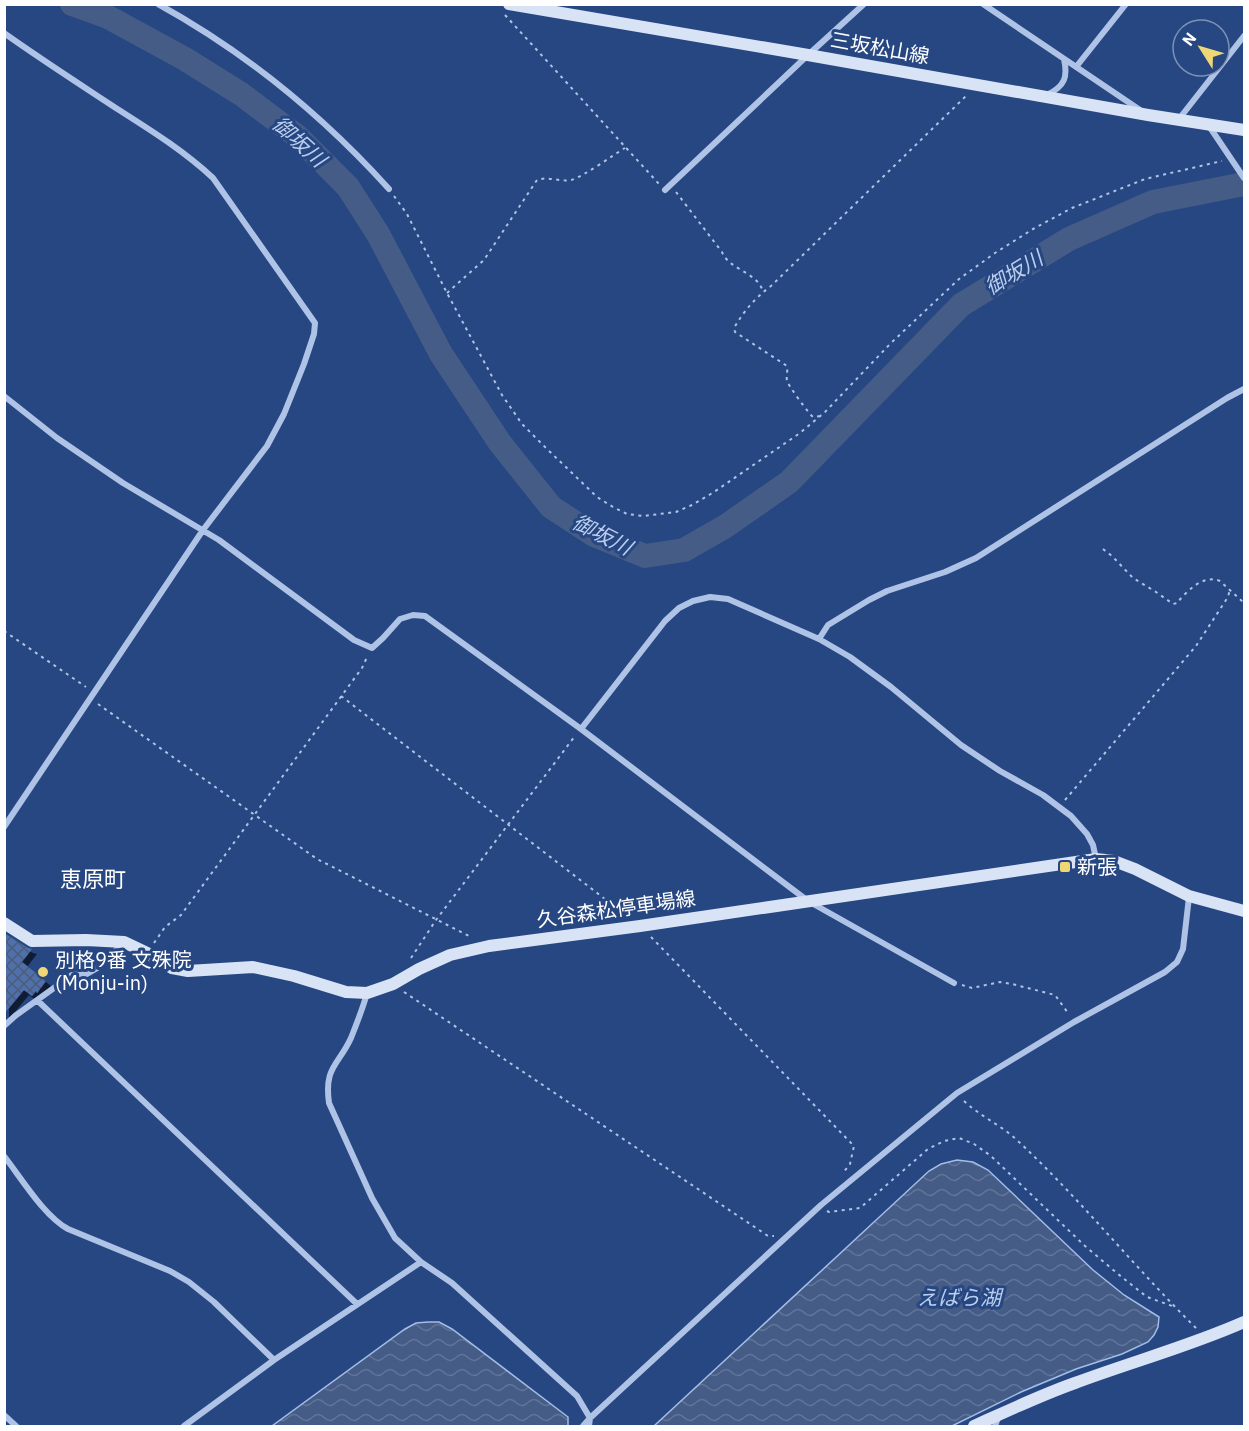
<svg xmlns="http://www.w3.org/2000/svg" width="1249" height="1431" viewBox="0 0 1249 1431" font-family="'IBM Plex Sans','Noto Sans JP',sans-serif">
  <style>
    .water { fill: url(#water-waves); stroke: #a4bde7; stroke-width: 1.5 }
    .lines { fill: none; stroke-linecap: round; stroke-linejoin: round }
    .river { stroke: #455c87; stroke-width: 24 }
    .building { fill: url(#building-cross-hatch); filter: url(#shadow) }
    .path { stroke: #afc3e7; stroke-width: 2; stroke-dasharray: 3 4.5; stroke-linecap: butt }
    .street { stroke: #afc3e7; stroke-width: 6 }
    .secondary { stroke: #d9e3f6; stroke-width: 12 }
    .poi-dot { fill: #efd775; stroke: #274782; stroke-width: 2 }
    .labels { text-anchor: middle; stroke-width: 6; stroke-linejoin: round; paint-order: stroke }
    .street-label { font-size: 20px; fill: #fff; stroke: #274782 }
    .poi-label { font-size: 20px; fill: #fff; stroke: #274782; text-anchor: start }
    .water-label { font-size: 21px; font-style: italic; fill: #bbceee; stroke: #274782 }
    .quarter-label { font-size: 22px; fill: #fff; stroke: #274782 }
  </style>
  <defs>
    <pattern id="water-waves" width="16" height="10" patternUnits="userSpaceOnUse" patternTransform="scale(1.5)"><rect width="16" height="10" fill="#455c87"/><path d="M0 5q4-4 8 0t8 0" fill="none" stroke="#617499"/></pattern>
    <pattern id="building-cross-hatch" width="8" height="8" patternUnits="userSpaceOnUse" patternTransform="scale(1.5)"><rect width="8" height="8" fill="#4f70ab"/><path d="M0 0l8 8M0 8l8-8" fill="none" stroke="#4d5c77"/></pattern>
    <filter id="shadow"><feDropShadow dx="5" dy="5" stdDeviation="0" flood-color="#0009"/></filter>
  </defs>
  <rect width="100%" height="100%" fill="#274782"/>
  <path class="water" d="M957 1160 973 1162 988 1170 1093 1270 1124 1295 1159 1317 1158 1327 1154 1335 1148 1342 1122 1354 1076 1369 1021 1392 952 1426H654L929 1171 941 1164Z
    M428 1322H439L452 1329 568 1417V1426H272L405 1329 416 1323Z"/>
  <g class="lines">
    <path class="river" d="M72 4 108 17 185 59 241 94 297 136 348 187 378 234 441 354 500 443 551 507 594 535 645 556 684 550 726 526 789 482 961 305 1069 239 1153 202 1244 184"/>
  </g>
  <path class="building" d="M4 933 28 948 32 949 22 962 46 981 37 993 36 991 32 996 24 990 4 1014Z"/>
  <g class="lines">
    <path class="path" d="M505 15 659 184
      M676 192 722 252C729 270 758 272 763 292
      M394 196 407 214 447 293 502 395 522 424 546 448 597 497 613 507 627 514 643 516 676 512 692 505 714 492 800 433 825 412 891 343 959 279 995 253 1033 229 1072 208 1145 179 1222 161
      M447 293 484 260 537 180C548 176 559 182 571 180 583 177 613 155 625 148
      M820 416 813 417C809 414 788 385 787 381 786 376 788 371 787 366L735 332 734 328C744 311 755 298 771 286L967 95
      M1103 549 1112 556 1133 578 1156 592 1173 604 1177 603C1187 591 1203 574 1220 581L1244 603
      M4 631 86 687
      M341 696 627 916
      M98 704 317 859 471 937
      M1065 800 1196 646 1228 597 1230 589
      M651 937 854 1146 850 1164 843 1173
      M154 943 165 927 181 915 362 668 368 655
      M411 958 436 920 575 736
      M962 985 972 988 1000 982 1012 984 1055 995 1068 1013
      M404 992 768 1236H774
      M964 1101C981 1117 1003 1126 1019 1142 1082 1201 1136 1269 1197 1329
      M827 1211 829 1212 860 1208 928 1149 944 1141 959 1138 974 1144 991 1156 1085 1246 1118 1274 1147 1297 1175 1307"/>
    <path class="street" d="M158 4C245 52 323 116 389 189
      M983 4 1140 110
      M4 33C42 60 81 85 119 110 152 131 184 151 213 178L315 323 314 334 304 364 284 414 267 446 203 530 4 827
      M1076 67 1126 4
      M1047 95C1065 86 1068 77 1064 59
      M1179 119 1244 36
      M1209 126 1244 178
      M665 190 808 55 864 4
      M4 396 57 438 123 483 219 540 354 640 372 648 383 638 400 619 413 615 425 616 581 729 808 901 954 983
      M819 639 828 625 869 600 887 591 945 572 976 558 1227 398 1244 389
      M581 729 665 621 679 608 693 601 710 597 728 599 819 639 850 657 891 687 961 745 1000 771 1043 795 1071 816 1087 834 1093 845 1096 859
      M367 993C363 1008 357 1023 351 1038 338 1066 324 1067 329 1103L372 1198 395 1238 421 1262 452 1283 577 1396 590 1418 589 1426
      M38 1001 357 1304
      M4 1026 15 1016 72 975 87 974 99 967 122 944
      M4 1156C22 1179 44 1216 68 1229L170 1271 189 1282 214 1302 274 1360
      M4 1415 16 1426
      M184 1426 274 1360 421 1262
      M583 1426 590 1418 821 1205 957 1093 1074 1022 1165 972 1177 962 1183 949 1189 897
      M995 1426 999 1415"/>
    <path class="secondary" d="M509 4 808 55 1148 115 1244 130
      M4 923 32 941 86 940 124 942 147 953 172 968 188 971 253 967 294 976 346 992 367 993 393 984 419 969 450 955 489 946 640 926 1096 859 1114 861 1135 869 1189 896 1244 911
      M974 1426C1007 1411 1041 1395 1075 1383 1131 1362 1190 1346 1244 1322"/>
  </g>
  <g class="poi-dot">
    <rect x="1059" y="861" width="12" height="12" rx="3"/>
    <circle cx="43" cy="972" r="6"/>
  </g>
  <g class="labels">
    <g class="street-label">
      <text transform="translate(880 48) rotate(10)" y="7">三坂松山線</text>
      <text transform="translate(616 909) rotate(-8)" y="7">久谷森松停車場線</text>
    </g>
    <g class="poi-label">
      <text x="1077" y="874">新張</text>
      <text x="55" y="967">別格9番 文殊院<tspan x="55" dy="23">(Monju-in)</tspan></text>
    </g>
    <g class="water-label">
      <text transform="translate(299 142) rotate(42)" y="7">御坂川</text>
      <text transform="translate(1014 273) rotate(-31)" y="7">御坂川</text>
      <text transform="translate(602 535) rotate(27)" y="7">御坂川</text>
      <text x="959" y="1305">えばら湖</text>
    </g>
    <g class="quarter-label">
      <text x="93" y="887">恵原町</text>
    </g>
  </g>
  <rect width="1249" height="1431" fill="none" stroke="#ffffff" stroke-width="12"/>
  <g transform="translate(1201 48) rotate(307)"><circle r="28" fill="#274782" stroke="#7d91b4" stroke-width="1.5"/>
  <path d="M0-4.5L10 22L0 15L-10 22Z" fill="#efd775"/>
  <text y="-9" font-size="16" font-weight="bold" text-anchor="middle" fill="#ffffff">N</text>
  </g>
</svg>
